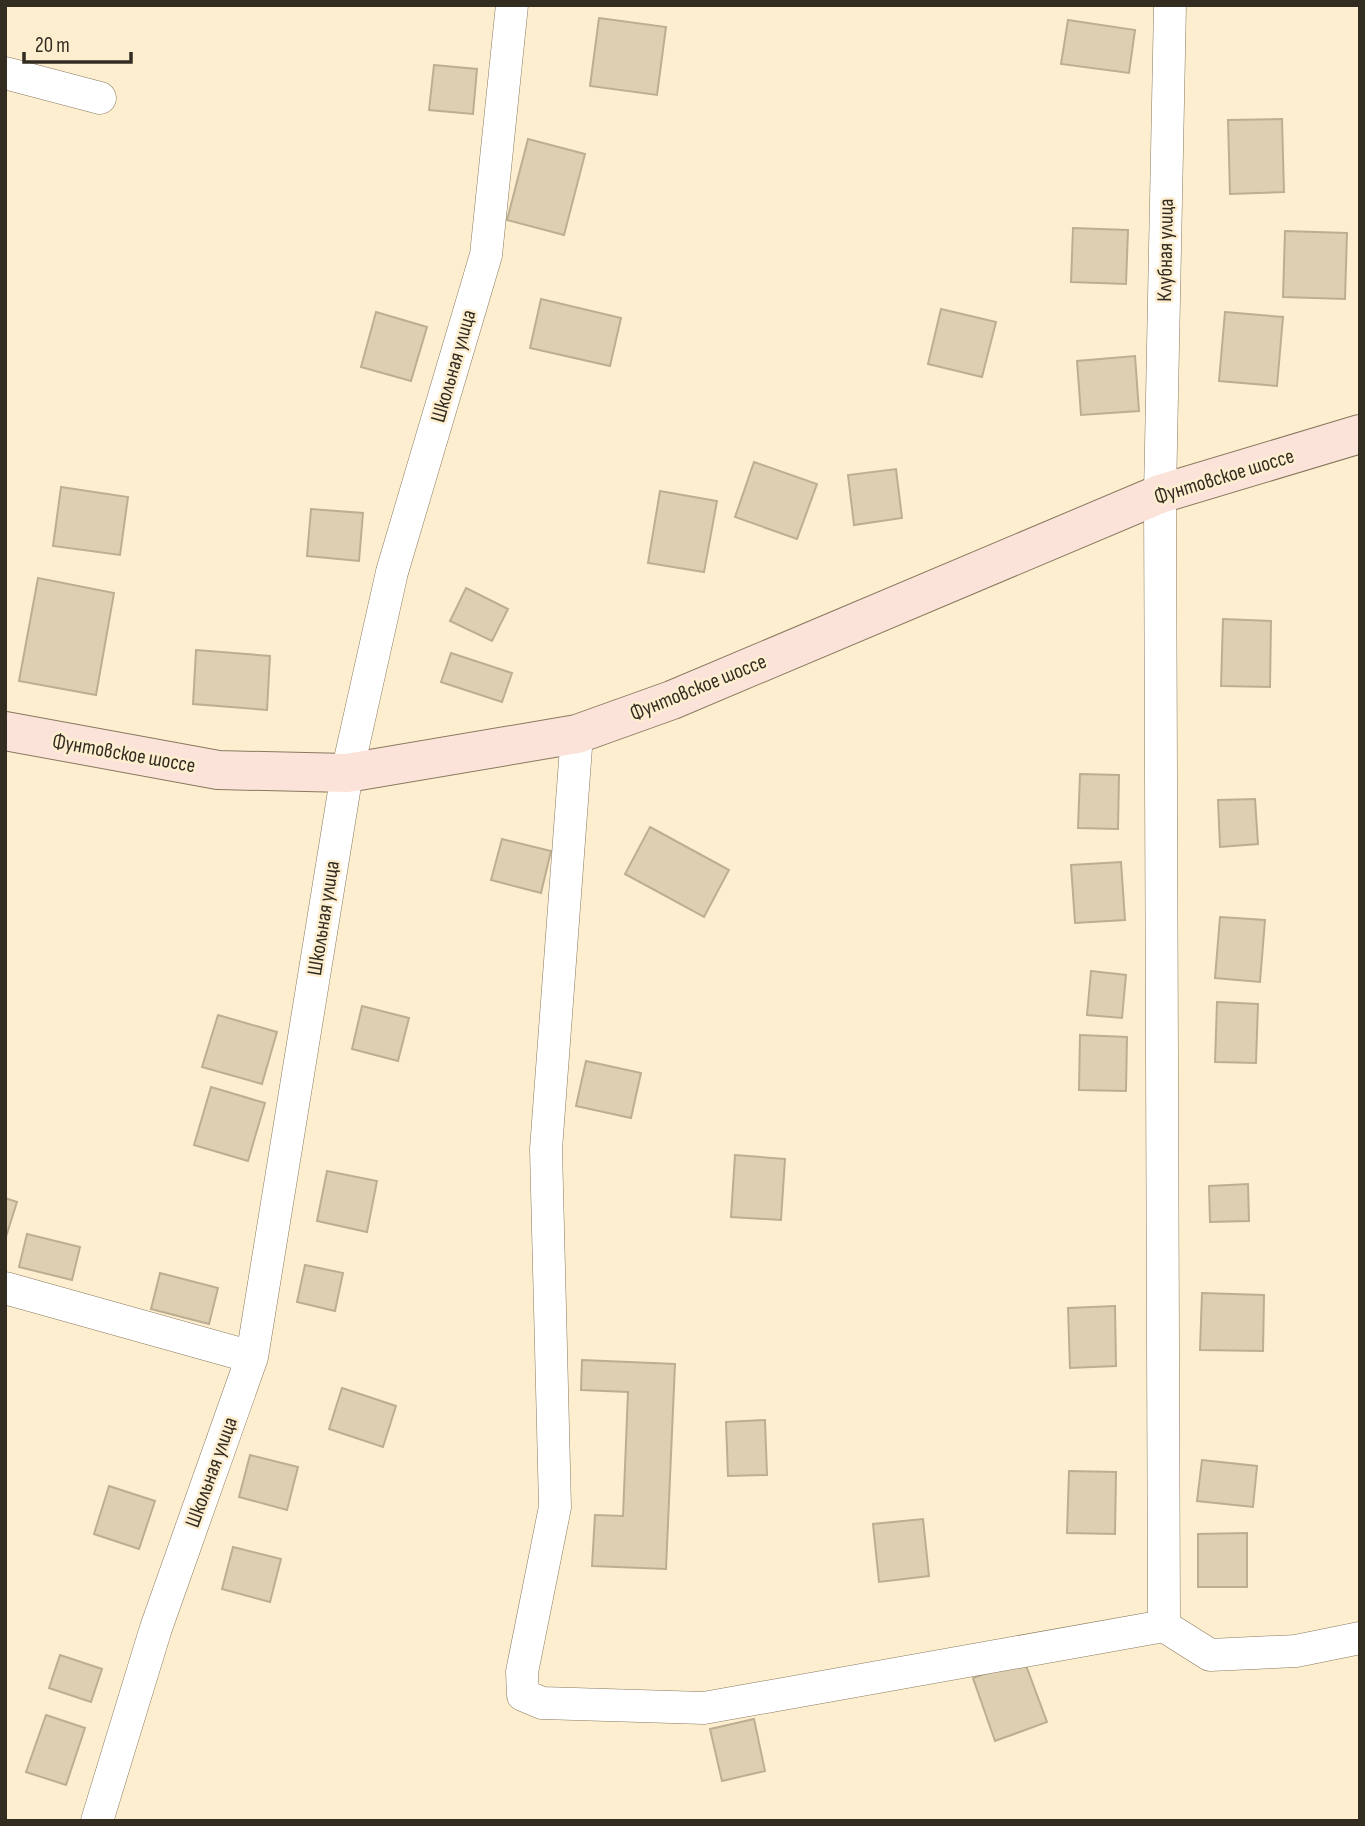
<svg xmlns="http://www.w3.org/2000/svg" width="1365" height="1826" viewBox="0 0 1365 1826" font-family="'Sofia Sans Condensed',sans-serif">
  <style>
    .building { fill: #decfb1; stroke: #bdae91; stroke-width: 2 }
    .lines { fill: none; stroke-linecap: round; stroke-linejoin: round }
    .street-casing { stroke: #88795e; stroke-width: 33 }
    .secondary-casing { stroke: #88795e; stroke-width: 40 }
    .street { stroke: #fff; stroke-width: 32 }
    .secondary { stroke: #fce3da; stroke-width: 38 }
    .labels { text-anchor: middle; stroke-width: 5; stroke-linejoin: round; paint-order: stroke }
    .street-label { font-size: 21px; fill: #322c21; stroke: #feeed0 }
  </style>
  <rect width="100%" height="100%" fill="#feeed0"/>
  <path class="building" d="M599 18 666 27 657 95 590 86Z
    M1068 20 1135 30 1129 73 1061 64Z
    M434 65 477 69 473 114 429 110Z
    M1282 119 1284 192 1230 194 1228 120Z
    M528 139 585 154 564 235 507 220Z
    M1073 228 1128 230 1126 284 1071 282Z
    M1285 231 1347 233 1345 299 1283 297Z
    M541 299 621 318 610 366 530 348Z
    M941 309 996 322 982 377 928 364Z
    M376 312 427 327 411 381 361 367Z
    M1225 312 1283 317 1277 386 1219 381Z
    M1135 356 1139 411 1081 415 1077 361Z
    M754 462 817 484 797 539 735 517Z
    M896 469 902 518 854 525 848 475Z
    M61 487 128 497 120 555 53 546Z
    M660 491 717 501 704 572 648 563Z
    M311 509 363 513 359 561 307 556Z
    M38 578 114 593 96 695 19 681Z
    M466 588 508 609 492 641 450 621Z
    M1223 619 1271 621 1270 687 1221 686Z
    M196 650 270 656 267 710 193 704Z
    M451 653 512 673 502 702 441 682Z
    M1080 774 1119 775 1118 829 1078 828Z
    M1255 799 1258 844 1220 847 1218 800Z
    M650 827 729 870 704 917 625 874Z
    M502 839 551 851 541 893 491 880Z
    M1121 862 1125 920 1075 923 1071 865Z
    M1220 917 1265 920 1260 982 1215 978Z
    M1091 971 1126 975 1122 1018 1087 1015Z
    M1217 1002 1258 1004 1256 1063 1215 1062Z
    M362 1006 409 1018 398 1061 352 1049Z
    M218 1015 277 1032 262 1084 202 1067Z
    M1080 1035 1127 1037 1126 1091 1079 1090Z
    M586 1061 641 1073 631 1118 576 1106Z
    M211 1087 265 1103 248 1161 194 1145Z
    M735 1155 785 1159 781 1220 731 1217Z
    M327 1171 377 1181 367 1232 317 1221Z
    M1248 1184 1249 1221 1210 1222 1209 1186Z
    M5 1198 17 1202 5 1240Z
    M27 1234 80 1247 72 1280 19 1267Z
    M305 1265 343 1273 335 1311 297 1302Z
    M160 1273 218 1288 209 1324 151 1309Z
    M1202 1293 1264 1295 1263 1351 1200 1350Z
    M1115 1306 1116 1366 1070 1368 1068 1308Z
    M582 1360 675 1364 666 1569 592 1566 595 1515 623 1516 628 1392 581 1390Z
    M342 1388 396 1406 383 1447 329 1429Z
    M765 1420 767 1475 728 1476 726 1422Z
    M250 1455 298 1467 287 1510 239 1497Z
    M1202 1460 1257 1466 1253 1507 1197 1501Z
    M1069 1471 1116 1472 1115 1534 1067 1533Z
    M109 1486 155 1501 139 1549 94 1534Z
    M923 1519 929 1576 879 1582 873 1524Z
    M1247 1533V1587H1198V1534Z
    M233 1547 281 1559 270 1602 222 1589Z
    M60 1655 102 1669 91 1702 49 1688Z
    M1024 1660 1047 1722 995 1741 973 1678Z
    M46 1715 85 1728 66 1785 26 1772Z
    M754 1719 765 1771 722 1781 710 1729Z"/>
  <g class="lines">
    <defs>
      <path id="street" d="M5 73 100 98
        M577 734 546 1149 555 1507 522 1672 523 1695 542 1703 704 1708 1164 1626 1210 1655 1296 1651 1360 1638
        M5 1288 252 1357
        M1164 1626 1160 494 1170 5
        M97 1821 156 1628 252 1357 347 773 392 572 486 255 512 5"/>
      <path id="secondary" d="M5 731 218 770 347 773 577 734 672 700 1160 494 1360 434"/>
    </defs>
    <use href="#street" class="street-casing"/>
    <use href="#secondary" class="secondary-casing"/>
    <use href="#street" class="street"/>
    <use href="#secondary" class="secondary"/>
  </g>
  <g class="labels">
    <g class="street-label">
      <text transform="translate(1165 250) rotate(-89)" y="7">Клубная улица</text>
      <text transform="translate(453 366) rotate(-74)" y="7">Школьная улица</text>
      <text transform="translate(1224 476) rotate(-17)" y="7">Фунтовское шоссе</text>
      <text transform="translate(698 687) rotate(-22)" y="7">Фунтовское шоссе</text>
      <text transform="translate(124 753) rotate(10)" y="7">Фунтовское шоссе</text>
      <text transform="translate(323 918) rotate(-81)" y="7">Школьная улица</text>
      <text transform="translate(211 1472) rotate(-70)" y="7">Школьная улица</text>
    </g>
  </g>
  <rect width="1365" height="1826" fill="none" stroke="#322c21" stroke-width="14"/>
  <path d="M24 52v10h107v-10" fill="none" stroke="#322c21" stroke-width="3.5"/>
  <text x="35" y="52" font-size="21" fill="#322c21" stroke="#feeed0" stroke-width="5" paint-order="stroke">20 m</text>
</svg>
